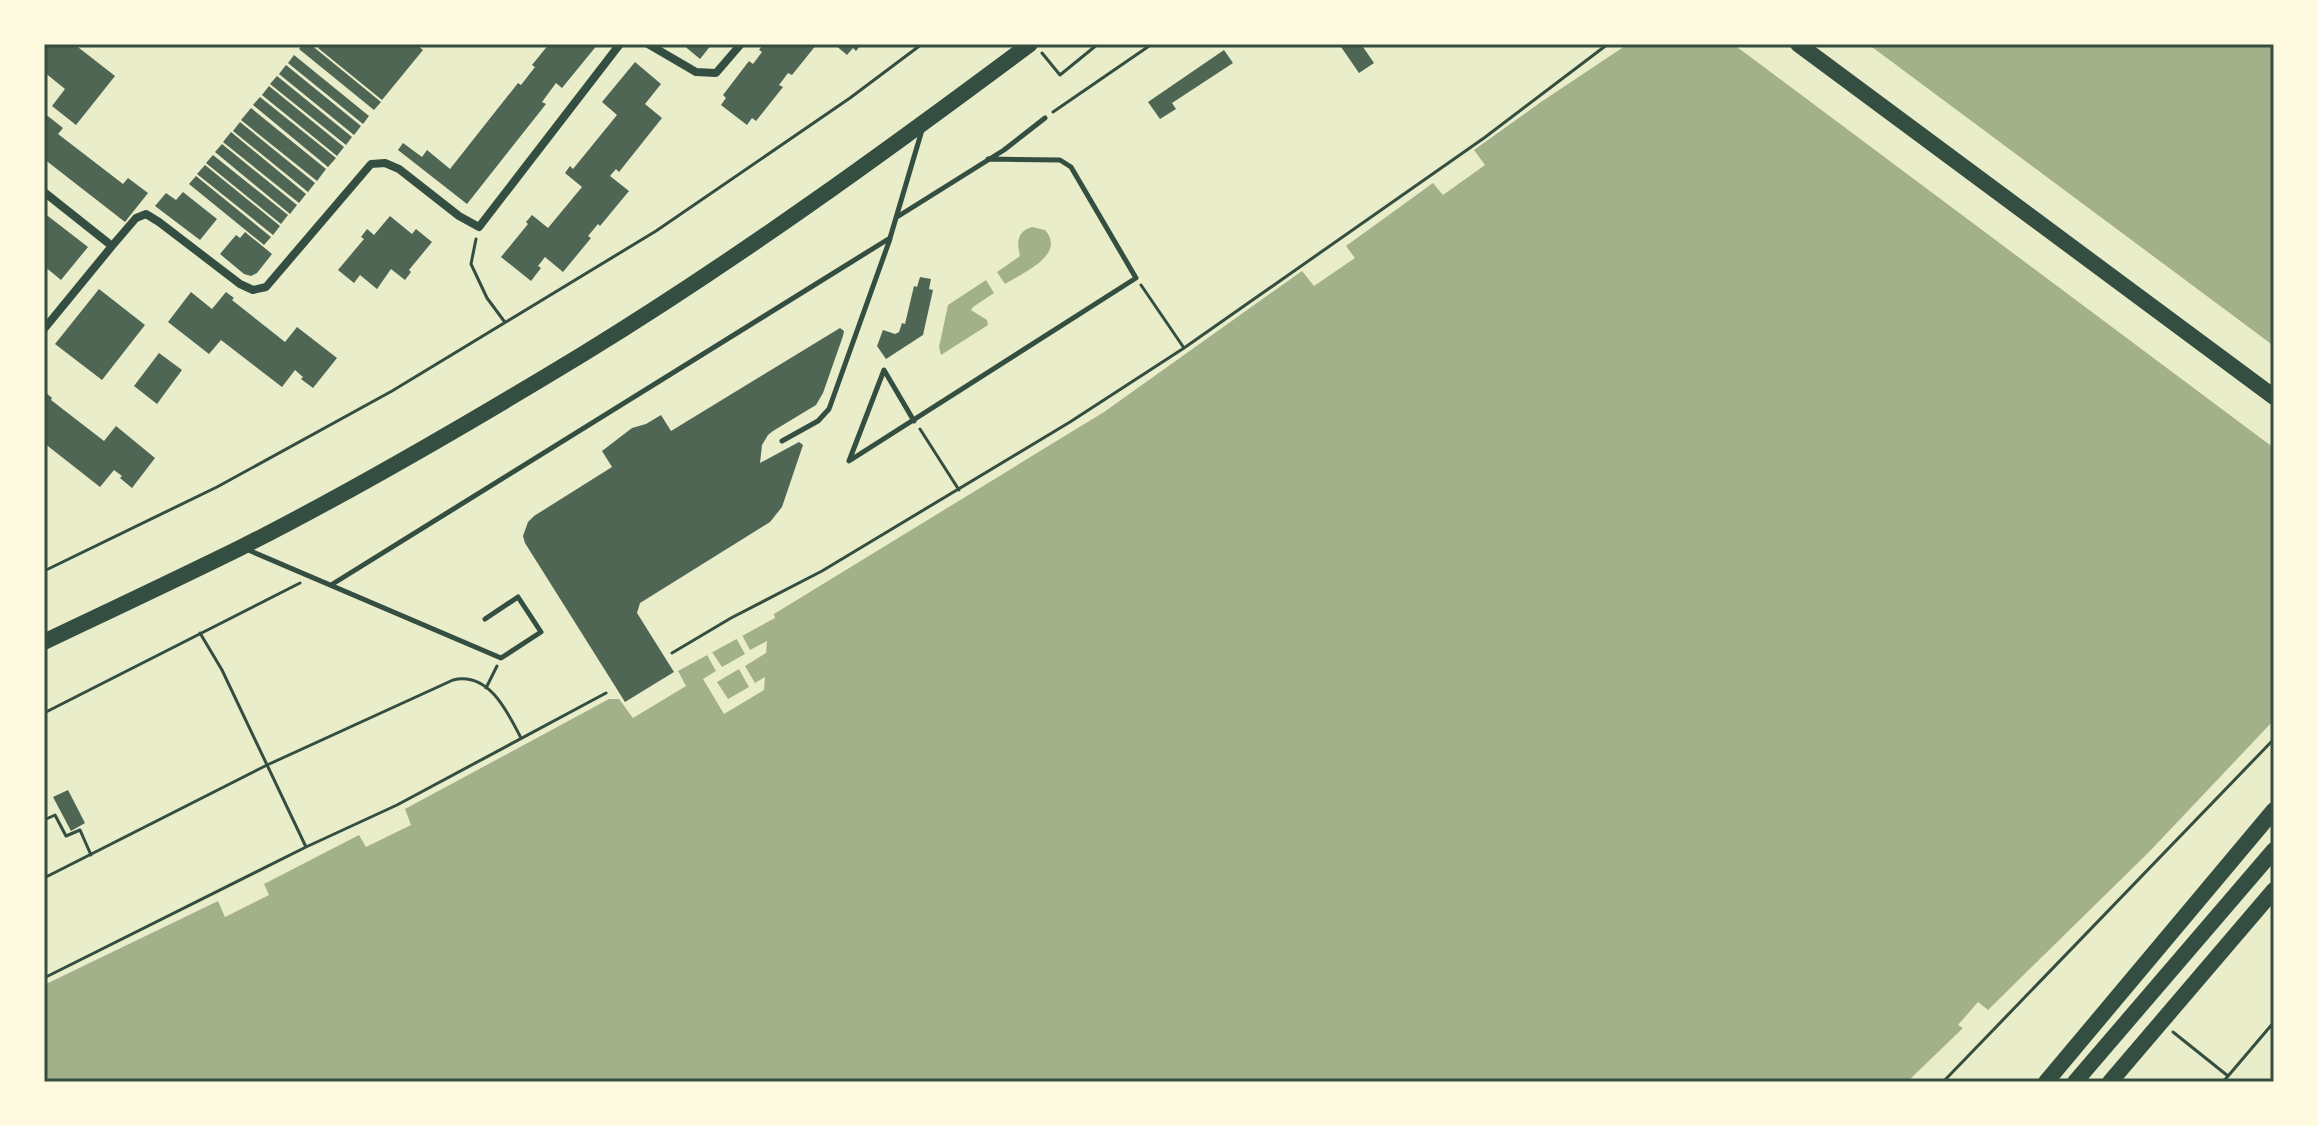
<svg xmlns="http://www.w3.org/2000/svg" width="2318" height="1126" viewBox="0 0 2318 1126" font-family="'Libre Baskerville',serif">
  <style>
    .water { fill: #a3b18a }
    .pier { fill: #e9edc9; fill-rule: evenodd }
    .building { fill: #4f6655 }
    .lines { fill: none; stroke-linecap: round; stroke-linejoin: round }
    .path { stroke: #344e41; stroke-width: 3 }
    .service { stroke: #344e41; stroke-width: 5 }
    .minor { stroke: #344e41; stroke-width: 8 }
    .secondary { stroke: #344e41; stroke-width: 16 }
    .neatline { fill: none; stroke: #344e41; stroke-width: 3 }
  </style>
  <rect width="100%" height="100%" fill="#e9edc9"/>
  <path class="water" d="M1628 44H2274V720L2149 852 1988 1010 1978 1002 1958 1025 1963 1028 1907 1082H44V985L218 901 225 917 269 895 264 884 359 835 366 847 411 825 405 809 609 699H619L633 718 686 686 678 671 775 618 774 614 1104 412 1302 271 1314 286 1355 258 1346 246 1433 183 1443 195 1485 165 1474 150 1541 102Z
    M1032 227 1045 230C1067 255 1022 273 1005 284L997 272 1020 256C1017 243 1016 232 1032 227Z
    M986 280 994 293 973 307 971 310 987 320 988 325 941 355 939 347 948 305Z"/>
  <path class="pier" d="M1733 44H1868L2274 346V448Z
    M742 635 750 650 767 641 766 653 745 666 755 683 765 677 764 690 724 714 703 679 716 671 707 655 712 652 722 667 745 654 736 638ZM739 669 749 687 728 699 717 682Z"/>
  <path class="building" d="M44 44H74L115 76 76 125 52 106 65 89 44 72Z
    M303 44H310L381 102 374 110 299 49Z
    M322 44H416L423 50 382 100 318 48Z
    M549 44H598L562 88 556 83 542 102 546 104 467 204 398 150 403 143 422 157 427 150 450 169 518 83 521 85 535 67 532 65Z
    M682 44H712L700 59Z
    M763 44H817L792 75 788 73 779 85 783 87 756 121 752 118 747 125 721 105 726 98 723 95 749 61 753 64 762 52 759 50Z
    M834 44H862L856 51 853 48 847 55Z
    M1339 44H1361L1374 63 1359 73Z
    M1224 50 1233 63 1172 103 1176 109 1160 119 1148 102Z
    M294 55 369 116 363 124 288 63Z
    M635 62 661 84 645 104 662 118 619 172 616 169 610 176 629 191 600 226 598 224 588 236 591 238 563 272 545 257 538 266 541 268 531 281 501 257 528 224 526 222 532 215 548 228 582 187 565 173 570 166 573 169 617 115 602 102Z
    M286 65 361 126 354 135 279 74Z
    M277 76 352 137 346 145 270 84Z
    M269 86 344 147 337 156 262 95Z
    M260 97 336 158 328 167 253 105Z
    M251 108 326 169 317 181 241 120Z
    M44 113 63 128 58 134 123 184 128 178 148 193 125 222 44 159Z
    M240 122 315 183 308 192 233 131Z
    M231 132 306 194 299 203 223 142Z
    M222 144 297 205 290 214 215 152Z
    M213 155 288 215 281 224 206 163Z
    M205 165 280 226 273 235 197 174Z
    M196 176 271 237 264 245 189 184Z
    M183 192 217 219 200 240 155 206 166 193 176 200Z
    M44 213 88 247 61 280 44 266Z
    M390 216 412 234 416 229 432 242 409 270 411 272 405 280 391 269 377 289 360 275 354 283 338 270 364 239 361 237 367 229 374 235Z
    M245 232 272 254 257 273 251 276 244 274 220 254 236 235 240 238Z
    M920 277 931 279 929 289 933 290 923 335 886 359 877 346 883 330 895 334 899 332 902 323 905 324 914 286 917 287Z
    M99 289 145 325 102 380 55 344Z
    M191 292 212 309 226 292 234 298 232 300 285 342 297 327 337 358 313 388 301 379 303 377 295 370 282 387 221 340 209 354 168 322Z
    M840 328 844 331 843 336 823 393 816 405 773 431 768 435 762 445 760 463 799 442 803 445 782 507 770 522 640 603 637 613 674 672 625 702 525 543 523 536 528 522 534 516 612 467 602 451 632 428 646 424 661 415 671 431Z
    M159 353 182 370 157 404 134 386Z
    M44 391 52 398 51 400 104 441 116 426 155 458 132 488 120 478 122 476 114 470 100 487 44 443Z
    M68 790 85 823 71 831 53 797Z"/>
  <g class="lines">
    <path class="path" d="M1042 53 1060 75 1098 44
      M1053 112 1152 44
      M476 239 471 264 487 298 504 321
      M1141 285 1184 348
      M920 429 959 490
      M44 571 217 487 392 391 656 231 850 98 922 44
      M200 633 222 670 306 847
      M672 653 731 618 822 571 1070 422 1184 348 1484 138 1608 44
      M486 688 497 666
      M44 713 300 583
      M44 820 55 815 66 836 80 830 91 855
      M44 878 267 765 453 680C489 671 508 713 521 738
      M44 978 306 847 397 805 606 693
      M2173 1032 2228 1076
      M1943 1082 2274 739
      M2223 1082 2274 1022"/>
    <path class="service" d="M897 217 1004 150 1045 118
      M914 421 884 370 849 461 1136 278 1071 167 1060 160 988 159
      M782 441 818 421 829 409 890 239
      M246 549 501 658 541 632 518 597 485 619
      M331 585 890 238 922 130"/>
    <path class="minor" d="M648 44 696 72 716 73 741 44
      M44 192 112 246 136 218 146 214 159 222 240 284 253 290 266 287 371 164 385 163 399 169 459 216 479 227 620 44
      M44 329 112 246"/>
    <path class="secondary" d="M1798 44 2274 397
      M44 642C109 611 175 580 240 548 357 489 471 422 583 354 738 259 885 152 1030 44
      M2046 1082 2274 810
      M2075 1082 2274 850
      M2110 1082 2274 890"/>
  </g>
  <rect width="2318" height="1126" fill="none" stroke="#fefae0" stroke-width="92"/>
  <rect x="46" y="46" width="2226" height="1034" class="neatline"/>
</svg>
